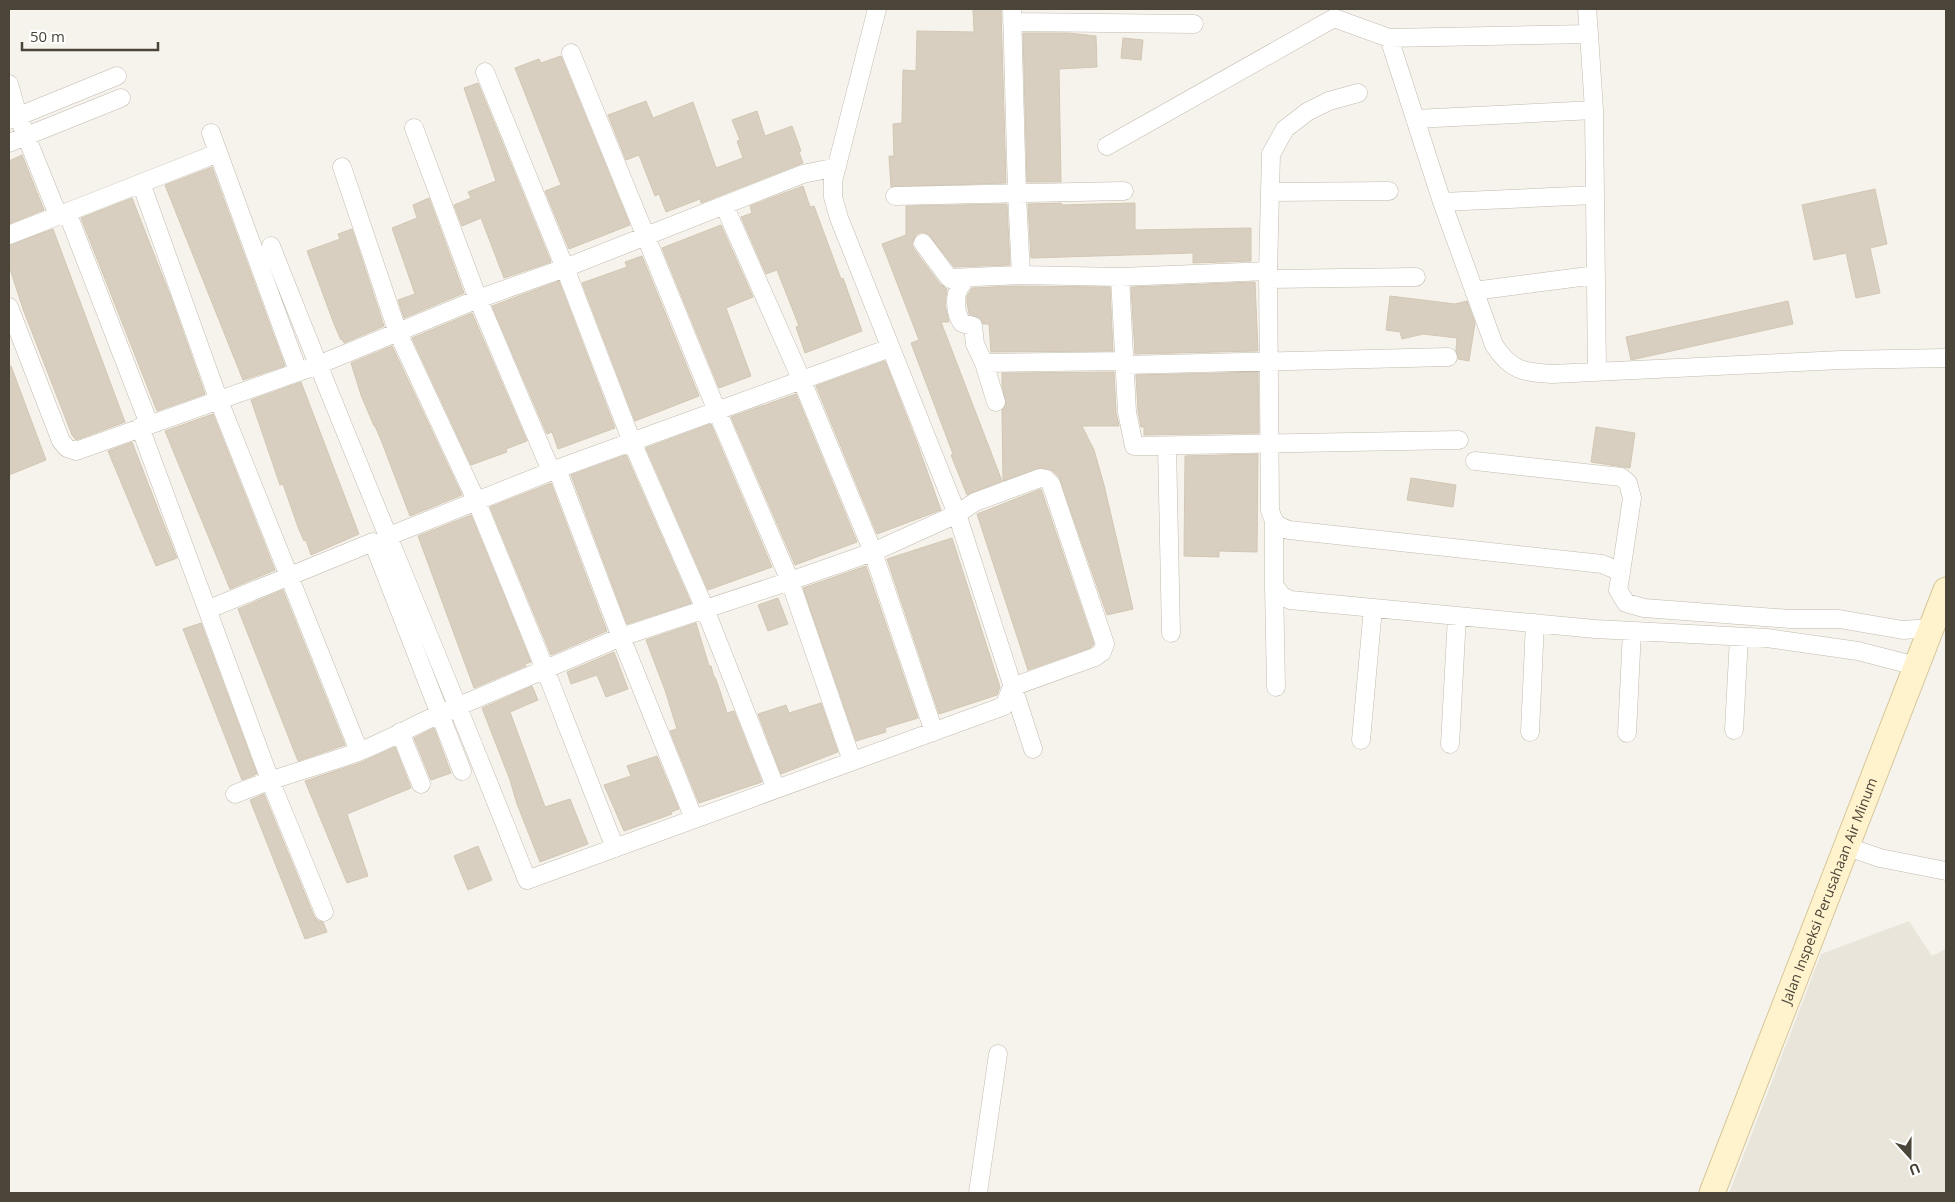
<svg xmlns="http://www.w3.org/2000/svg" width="1955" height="1202" viewBox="0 0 1955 1202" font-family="'Open Sans',sans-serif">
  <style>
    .residential { fill: #eae5da }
    .building { fill: #d8cfc1; stroke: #d3c7b4 }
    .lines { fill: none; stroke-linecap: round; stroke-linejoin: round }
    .street-casing { stroke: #c2bbae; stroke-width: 19 }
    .secondary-casing { stroke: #d6c79b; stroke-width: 27 }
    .street { stroke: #fff; stroke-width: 18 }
    .secondary { stroke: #fff3cd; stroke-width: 25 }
    .labels { text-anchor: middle; stroke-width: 5; stroke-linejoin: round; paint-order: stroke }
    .street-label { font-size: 14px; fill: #4b4439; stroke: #fff }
  </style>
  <rect width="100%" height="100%" fill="#f6f3ec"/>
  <path class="residential" d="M1909 921 1932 956 1946 949V1193H1729L1821 954Z"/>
  <path class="building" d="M973 9H1001L1006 183 891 187 889 156H894L893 124 902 123 903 70 916 71 917 31 974 32Z
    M1023 33H1068L1096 36 1097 67 1059 69 1061 182H1027Z
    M1123 38 1143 40 1141 60 1121 58Z
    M561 56 630 225 569 249 545 191 561 185 515 68 539 59 541 63Z
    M478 83 551 262 504 278 481 218 462 226 454 205 471 198 468 192 496 181 464 88Z
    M646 101 653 118 693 102 716 168 743 158 737 141 740 140 732 120 757 111 765 136 792 126 801 151 799 152 803 163 701 203 700 199 666 212 659 194 655 196 639 155 626 160 608 115Z
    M22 155 44 210 9 224V161Z
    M212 167 285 366 243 380 165 185Z
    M803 186 810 207 814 206 841 279 843 278 862 331 805 353 796 327 799 326 777 270 766 274 741 217 752 213 750 206Z
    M1875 189 1887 244 1870 248 1880 293 1856 298 1846 253 1814 260 1802 205Z
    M132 198 170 295 205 394 157 411 81 218Z
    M429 198 464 293 404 318 398 300 415 294 392 228 417 218 413 205Z
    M1061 203 1062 205 1135 203V230L1251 228V261L1193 263V253L1031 258 1028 204Z
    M1007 204 1010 265 954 267 928 234 922 232 917 234 914 238 912 244 914 249 940 284 947 289 945 305 949 322H941L1002 481 967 495 951 455 953 454 911 343 919 340 882 244 906 235V206Z
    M721 225 753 297 726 308 751 376 719 388 662 248Z
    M53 229 125 422 76 440 72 435 23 309 9 266V245Z
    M352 229 384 326 344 343 342 339 341 340 334 324 307 251 340 239 338 234Z
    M642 256 699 396 635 421 582 283 627 267 625 262Z
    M559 281 615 428 558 449 552 432 547 434 492 306Z
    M1255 282 1258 351 1135 354 1131 287Z
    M1012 286 1110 287 1113 351 991 352 989 324H983L981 319 969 314 967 303V296L972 288Z
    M1390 296 1455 304 1467 301 1475 323 1469 361 1458 359 1456 350 1457 338 1423 334 1402 339 1400 332 1386 330Z
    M1788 301 1793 324 1631 360 1626 337Z
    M472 313 527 441 506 449 507 452 471 465 412 338Z
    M392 346 462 495 410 516 381 440 375 426H374L361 395 351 363Z
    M885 361 917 443 941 510 877 534 816 386Z
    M9 366H11L46 460 9 475Z
    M1114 372 1116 413 1119 426H1082L1094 450 1104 485 1133 609 1107 615 1059 477 1053 471 1041 468 1003 481 1002 410 1006 404 1002 386V373Z
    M1258 372 1259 433 1144 435V427H1141L1138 411 1136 375Z
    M301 382 359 534 311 555 306 540 304 541 298 527 283 484 280 485 251 400Z
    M796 394 857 542 795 565 731 417Z
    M213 414 275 570 230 589 165 431Z
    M711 424 772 567 708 590 646 448Z
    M1596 427 1635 433 1630 468 1591 462Z
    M132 442 177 558 156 566 108 451Z
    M1258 454 1257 552 1219 551V557L1184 556 1185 456Z
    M626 455 691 603 627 624 571 475Z
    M1411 478 1456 485 1453 507 1407 500Z
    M551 483 607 631 551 655 490 507Z
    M1041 489 1094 644 1090 648 1028 670 977 514Z
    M471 515 531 662 525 664 526 666 474 688 418 536Z
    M952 538 1000 687 997 695 939 714 887 559Z
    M866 566 918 718 885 728 886 732 856 741 803 588Z
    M283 590 345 745 298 761 238 609Z
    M778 598 788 624 768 631 758 605Z
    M201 623 257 774 242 780 183 629Z
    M696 623 709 666H711L714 677H715L719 688 727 713 734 711 762 782 699 803 670 731 677 729 665 690 646 640Z
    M614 652 628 689 606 697 597 675 571 684 567 672Z
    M532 686 538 700 510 712 545 807 570 799 588 844 540 862 517 804 510 780 482 708Z
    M821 703 838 752 781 774 758 714 786 705 789 713Z
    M434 728 451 773 431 780 414 738Z
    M395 747 411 788 347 814 368 876 347 883 305 781 362 762Z
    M657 756 679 809 671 812 672 814 624 831 604 785 631 776 627 766Z
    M264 794 314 916 318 921 323 922 327 932 305 939 250 800Z
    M478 846 492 880 468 890 454 856Z"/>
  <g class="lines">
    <defs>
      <path id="street" d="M877 9 833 181V197L839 218 957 514 1033 749
        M1012 9 1017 194 1021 275
        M1587 9 1589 34
        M1012 22 1194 24
        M1389 38 1442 202 1494 345C1511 371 1523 372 1552 374L1841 360 1946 358
        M571 53 717 411 790 581 852 761
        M485 72 565 268 632 442 705 609 776 789
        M9 84 18 116 58 215
        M1415 119 1594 110
        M9 120 117 76
        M414 128 478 299 551 471
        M211 133 298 371
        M9 143 121 98
        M1107 146 1334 18 1389 38 1589 34 1594 110 1597 372
        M342 167 398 333 476 500 545 669 615 848
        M141 183 219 401 359 751
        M1270 192 1389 191
        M895 196 1124 191
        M1442 202 1595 195
        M724 205 802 381 873 552 934 732
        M67 212 149 424
        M9 235 218 153
        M923 243 949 278 962 284C953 294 955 313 962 323L973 326 975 344 984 363 996 402
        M1268 271 1271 154 1285 129 1307 112 1329 101 1358 93
        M1120 277 1127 412 1134 446 1459 440
        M949 278 1021 275 1120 277 1268 271 1270 510C1274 523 1275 525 1289 530L1602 564 1621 572 1618 590 1626 603 1644 608 1790 619H1839L1903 630 1931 628
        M1268 279 1416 277
        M1474 291 1596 275
        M9 307 61 441 67 448 76 451 318 365 478 299 565 268 803 174 837 167
        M984 363 1123 361
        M1124 365 1448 357
        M140 427 270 780 324 912
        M1167 446 1171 633
        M1475 461 1621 477 1628 483 1632 498 1621 572
        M557 469 621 637 694 819
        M1274 523V585L1281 595 1290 600 1595 629 1767 638 1858 651 1916 666
        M389 536 557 469 890 348
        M1274 585 1276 687
        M209 609 373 542 462 771
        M1734 730 1739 637
        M400 732 421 784
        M1530 732 1535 623
        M1627 733 1632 631
        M1361 740 1373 608
        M1450 744 1457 616
        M235 794C275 777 317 767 358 752 392 739 424 719 459 706L621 637 790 581 873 552 957 514 975 502 1040 478 1046 479 1051 484 1105 644 1102 652 1095 657 1012 687 1004 706 527 880C444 668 354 458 271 246
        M1845 846 1880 858 1946 871
        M978 1193 998 1054"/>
      <g id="secondary">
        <path id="s1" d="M1712 1193 1946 590"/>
      </g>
    </defs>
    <use href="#street" class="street-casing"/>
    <use href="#secondary" class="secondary-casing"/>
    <use href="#street" class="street"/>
    <use href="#secondary" class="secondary"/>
  </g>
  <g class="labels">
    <g class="street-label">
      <text dy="5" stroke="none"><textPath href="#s1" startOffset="324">Jalan Inspeksi Perusahaan Air Minum</textPath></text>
    </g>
  </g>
  <rect width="1955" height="1202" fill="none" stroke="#4b4439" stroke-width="20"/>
  <g transform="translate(1910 1157) rotate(159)" stroke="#ffffff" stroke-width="4" paint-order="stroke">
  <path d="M0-4L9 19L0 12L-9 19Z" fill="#4b4439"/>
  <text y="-8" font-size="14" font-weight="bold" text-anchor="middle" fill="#4b4439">U</text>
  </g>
  <path d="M22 42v8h136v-8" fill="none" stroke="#4b4439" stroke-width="2.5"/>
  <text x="30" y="42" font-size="15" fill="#4b4439" stroke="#ffffff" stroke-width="4" paint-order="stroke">50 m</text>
</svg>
